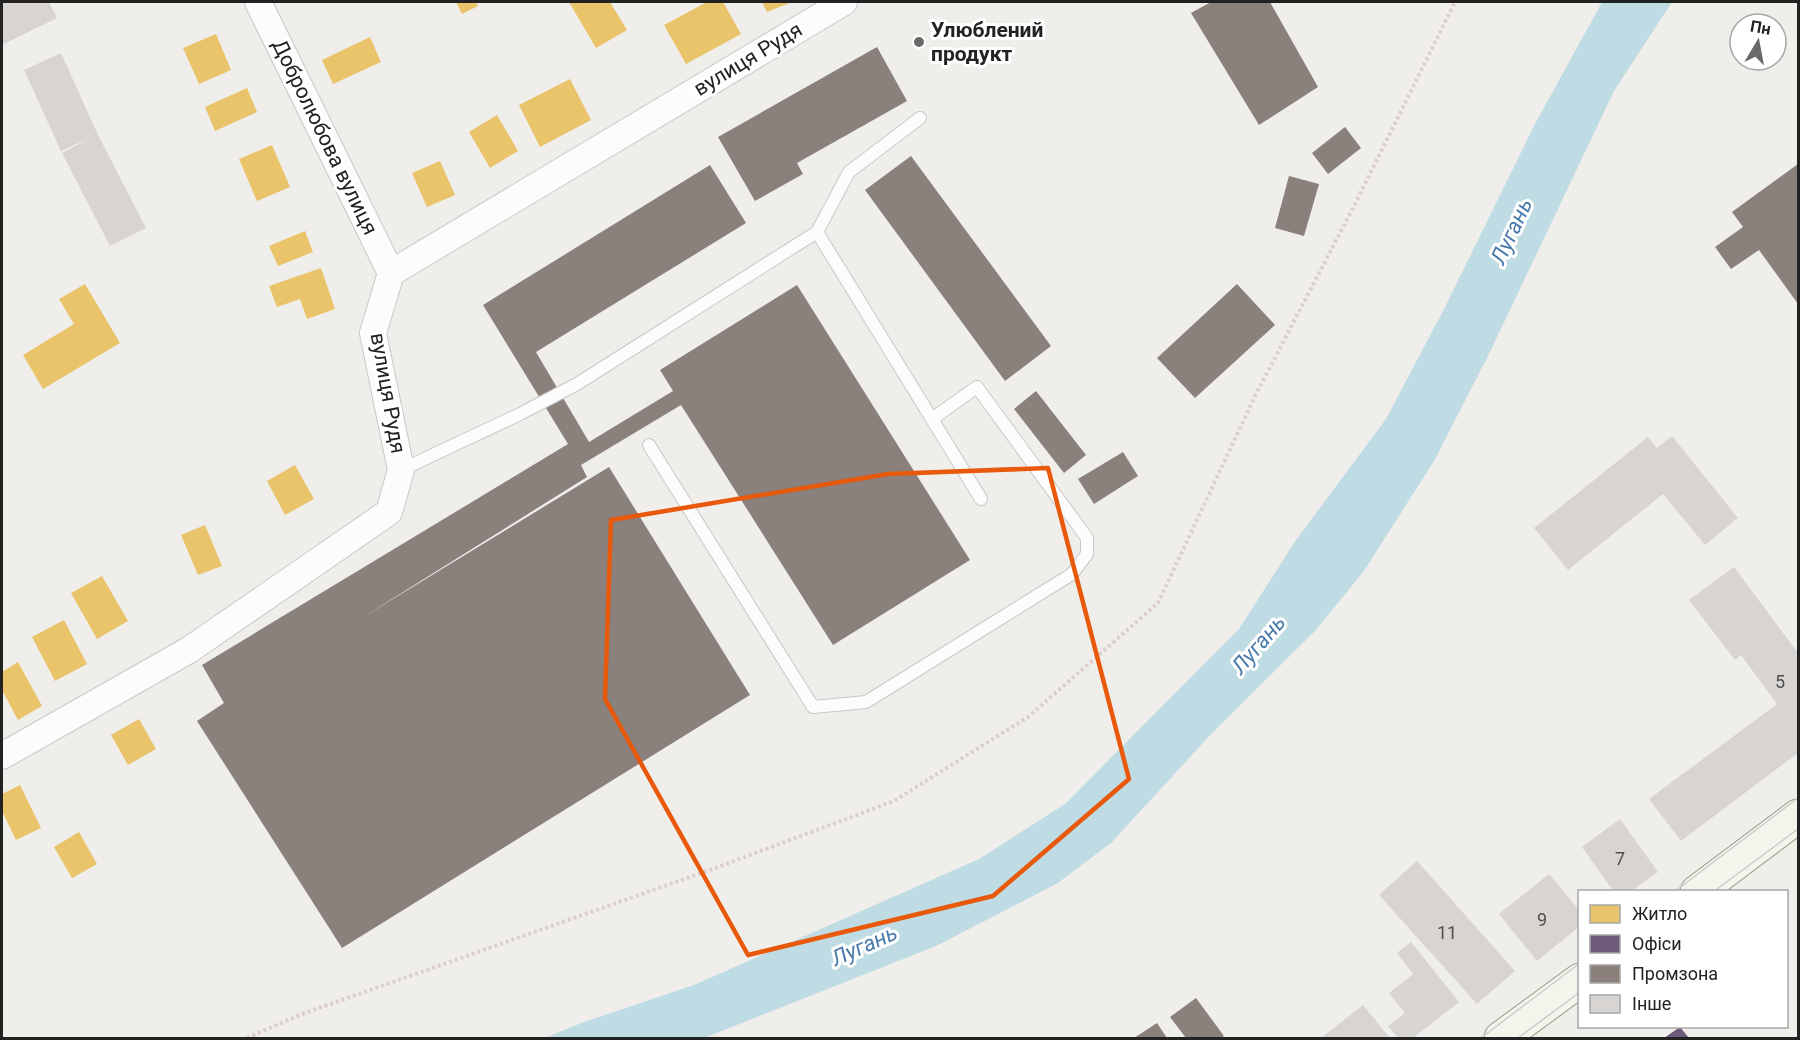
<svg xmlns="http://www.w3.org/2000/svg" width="1800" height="1040" viewBox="0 0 1800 1040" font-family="Roboto,sans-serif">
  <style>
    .water { fill: #bfdbe3 }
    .homes { fill: #e9c46a }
    .offices { fill: #6d597a }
    .industry { fill: #8a817c }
    .building { fill: #d7d4d2 }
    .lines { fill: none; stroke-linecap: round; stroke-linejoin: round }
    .lane-casing { stroke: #c9c8c7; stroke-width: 14 }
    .street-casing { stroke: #c9c8c7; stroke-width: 28 }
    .secondary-casing { stroke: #999a82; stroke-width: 35 }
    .path { stroke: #dccecd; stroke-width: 4; stroke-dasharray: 3 3; stroke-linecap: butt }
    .lane { stroke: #fdfcfc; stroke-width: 12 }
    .street { stroke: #fdfcfc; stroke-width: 26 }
    .secondary { stroke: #f4f4ed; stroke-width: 33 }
    .tram { stroke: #ccc; stroke-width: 1.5 }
    .marked { fill: none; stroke: #e8590c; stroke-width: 4.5; stroke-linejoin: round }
    .poi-dot { fill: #6a6968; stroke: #fff; stroke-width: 2 }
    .labels { text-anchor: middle; stroke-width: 6; stroke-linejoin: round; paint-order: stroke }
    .number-label { font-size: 18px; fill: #4f4e4e }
    .poi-label { font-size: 21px; font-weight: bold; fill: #222; stroke: #fff; text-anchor: start }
    .street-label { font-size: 21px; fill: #222; stroke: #fff }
    .water-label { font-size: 22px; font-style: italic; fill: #4a7aab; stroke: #fff }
  </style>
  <rect width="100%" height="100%" fill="#f0eeeb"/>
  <path class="water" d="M1602 2H1672L1614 91 1489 354 1434 461 1364 571 1314 632 1213 732 1112 842 1058 883 936 946 704 1038H545L584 1022 694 985 979 859 1065 804 1239 629 1296 540 1386 419 1444 309 1535 124Z"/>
  <path class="homes" d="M456 2H476L478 6 462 14Z
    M569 2H610L627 30 596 48Z
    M707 2H723L741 34 686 64 664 25Z
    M762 2H792L767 12Z
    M216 34 231 70 199 84 183 48Z
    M370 37 381 62 333 84 322 60Z
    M570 79 591 120 540 147 519 105Z
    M247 88 257 112 215 131 205 107Z
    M497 115 518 151 490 168 469 132Z
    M272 145 290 187 257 201 239 159Z
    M440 161 455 195 427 207 412 173Z
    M305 231 313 252 278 266 269 246Z
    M321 268 335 309 307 319 300 299 277 307 269 286Z
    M85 284 120 343 43 389 23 355 74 324 59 299Z
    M295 465 314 499 285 515 267 481Z
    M205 525 222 566 198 575 181 535Z
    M102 576 128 621 97 639 71 593Z
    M64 620 87 664 55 681 32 637Z
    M18 662 42 706 18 720 2 690V672Z
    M139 719 156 749 128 765 111 735Z
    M20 785 41 828 16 840 2 811V794Z
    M79 832 97 864 72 878 54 847Z"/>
  <path class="offices" d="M1680 1027 1689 1038H1664Z"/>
  <path class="industry" d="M1211 2H1254L1255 3 1270 2 1318 87 1259 125 1191 13Z
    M877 47 907 101 797 163 803 174 755 201 718 137Z
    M1345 127 1361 148 1328 174 1312 153Z
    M911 156 1051 346 1005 381 865 190Z
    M1798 164V304L1759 250 1731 269 1715 247 1743 227 1732 212Z
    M710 165 746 223 536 352 589 442 673 391 660 370 797 285 970 560 833 645 681 405 581 465 587 477 360 619 609 467 750 695 342 948 197 721 224 703 202 665 568 444 483 305Z
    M1289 176 1319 184 1304 236 1275 228Z
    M1237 284 1275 325 1195 398 1157 358Z
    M1036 391 1086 455 1064 473 1014 409Z
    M1123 452 1138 476 1094 504 1078 479Z
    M1196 998 1224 1036 1221 1038H1186L1170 1017Z
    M1157 1023 1167 1038H1134Z"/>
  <path class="building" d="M4 2H49L57 18 2 45V3Z
    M61 53 98 135 146 228 110 246 62 153 90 138 61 151 24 70Z
    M1672 436 1738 518 1705 545 1663 494 1568 570 1534 528 1648 437 1657 448Z
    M1734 567 1798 653V753L1681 841 1649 799 1777 704 1741 655 1735 660 1689 600Z
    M1620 819 1658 872 1630 892H1614L1582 847Z
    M1417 861 1515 971 1477 1004 1379 895Z
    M1549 874 1580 911V926L1537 961 1499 914Z
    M1411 942 1459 1002 1413 1038H1398L1388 1026 1405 1013 1389 993 1413 974 1397 953Z
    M1363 1005 1390 1038H1321Z"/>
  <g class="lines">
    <defs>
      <path id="lane" d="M817 232 981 499
        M649 445 813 707 866 702 1072 574 1087 554V538L977 387 932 419
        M401 470 520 414 577 384 817 232 849 172 920 118"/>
      <path id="street" d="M258 2 391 273
        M2 756 189 650 389 512 401 470 373 333 391 273 844 2"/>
      <path id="secondary" d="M1697 892 1798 816
        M1501 1038 1580 980"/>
    </defs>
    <use href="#lane" class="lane-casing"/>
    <use href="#street" class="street-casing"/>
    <use href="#secondary" class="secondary-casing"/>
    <path class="path" d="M247 1038 302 1014 718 867 894 801 1028 717 1158 603 1256 394 1353 208 1455 2"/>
    <use href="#lane" class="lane"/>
    <use href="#street" class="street"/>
    <use href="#secondary" class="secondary"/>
    <path class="tram" d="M1674 892 1798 798
      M1713 892 1798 829
      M1481 1038 1580 963
      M1518 1038 1580 992"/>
  </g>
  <path class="marked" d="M1048 468 1129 779 993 896 748 955 605 699 611 520 888 474Z"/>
  <circle class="poi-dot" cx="919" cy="42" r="6"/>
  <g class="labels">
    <g class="number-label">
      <text x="1780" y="688">5</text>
      <text x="1620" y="865">7</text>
      <text x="1542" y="926">9</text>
      <text x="1447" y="939">11</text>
    </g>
    <g class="poi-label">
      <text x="931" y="37">Улюблений<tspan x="931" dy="24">продукт</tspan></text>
    </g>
    <g class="street-label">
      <text transform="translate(748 59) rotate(-31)" y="7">вулиця Рудя</text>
      <text transform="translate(325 137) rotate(64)" y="7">Добролюбова вулиця</text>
      <text transform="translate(388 393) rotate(80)" y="7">вулиця Рудя</text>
    </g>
    <g class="water-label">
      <text transform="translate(1511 231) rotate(-65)" y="8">Лугань</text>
      <text transform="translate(1258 644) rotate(-49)" y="8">Лугань</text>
      <text transform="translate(864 945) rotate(-24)" y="8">Лугань</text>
    </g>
  </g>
  <rect width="1800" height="1040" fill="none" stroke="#222222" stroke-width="6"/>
  <rect x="1578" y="890" width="210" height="138" fill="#ffffff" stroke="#a7a7a7" stroke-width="1.5"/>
  <rect x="1590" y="905" width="30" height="18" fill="#e9c46a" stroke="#a7a7a7" stroke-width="1.5"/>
  <text x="1632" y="920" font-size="18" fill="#222222">Житло</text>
  <rect x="1590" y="935" width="30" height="18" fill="#6d597a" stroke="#a7a7a7" stroke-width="1.5"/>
  <text x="1632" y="950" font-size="18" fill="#222222">Офіси</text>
  <rect x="1590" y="965" width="30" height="18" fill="#8a817c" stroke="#a7a7a7" stroke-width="1.5"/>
  <text x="1632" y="980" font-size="18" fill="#222222">Промзона</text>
  <rect x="1590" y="995" width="30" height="18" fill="#d7d4d2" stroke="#a7a7a7" stroke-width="1.5"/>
  <text x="1632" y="1010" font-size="18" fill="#222222">Інше</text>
  <g transform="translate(1758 42) rotate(10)"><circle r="28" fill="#ffffff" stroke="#a7a7a7" stroke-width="1.5"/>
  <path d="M0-4.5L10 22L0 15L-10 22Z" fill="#6a6968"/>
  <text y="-9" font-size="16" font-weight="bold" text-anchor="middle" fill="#222222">Пн</text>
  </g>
</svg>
